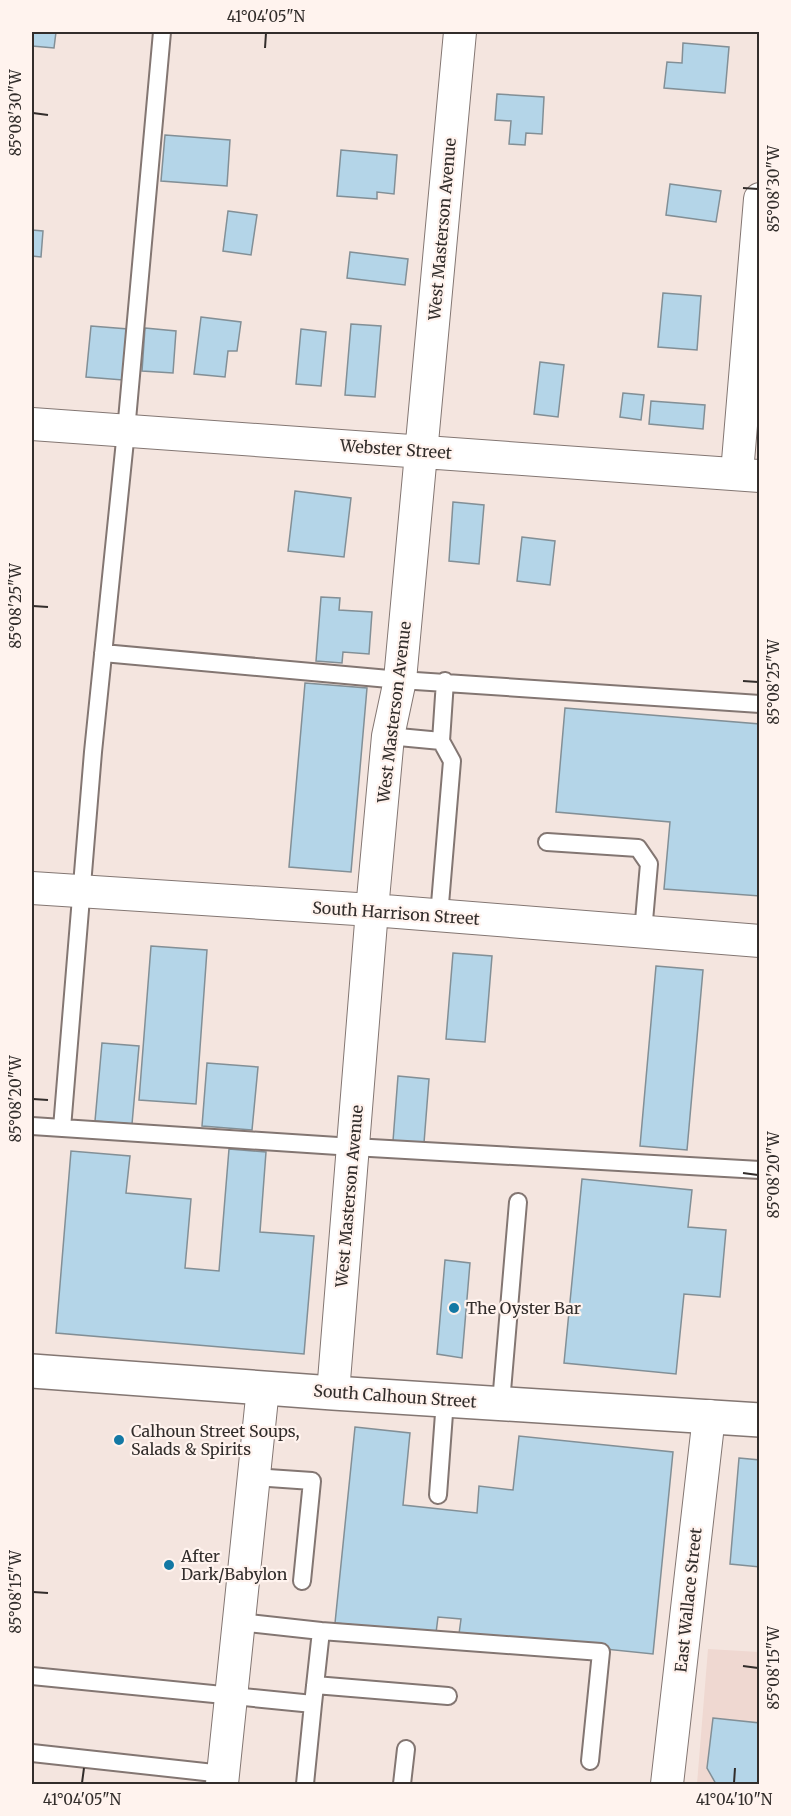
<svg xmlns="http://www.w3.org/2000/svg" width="791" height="1816" viewBox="0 0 791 1816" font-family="Merriweather,serif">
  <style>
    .built { fill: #efd8d1 }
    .building { fill: #b4d5e8; stroke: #828f96; stroke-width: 1.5 }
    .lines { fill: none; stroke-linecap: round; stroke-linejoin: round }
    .service-casing { stroke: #837672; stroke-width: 20 }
    .minor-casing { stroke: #837672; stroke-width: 34 }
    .tertiary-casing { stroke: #837672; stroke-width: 36 }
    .service { stroke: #fff; stroke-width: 16 }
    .minor { stroke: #fff; stroke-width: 32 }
    .tertiary { stroke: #fff; stroke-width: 33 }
    .ticks { fill: none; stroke: #322d2b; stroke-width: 2 }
    .poi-dot { fill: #1378a4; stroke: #fff3ee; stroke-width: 2 }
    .labels { text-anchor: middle; stroke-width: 4.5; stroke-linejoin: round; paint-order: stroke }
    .street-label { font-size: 16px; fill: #322d2b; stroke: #fff3ee }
    .poi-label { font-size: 16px; fill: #322d2b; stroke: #fff3ee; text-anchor: start }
    .neatline { fill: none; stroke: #322d2b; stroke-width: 2 }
    .ticks-label { font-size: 15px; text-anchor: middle; fill: #322d2b }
  </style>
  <rect width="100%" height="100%" fill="#f4e5df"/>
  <path class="built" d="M708 1649 759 1652V1784H697Z"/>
  <path class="building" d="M32 32H56L54 48 32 46Z
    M683 43 729 47 725 93 664 88 667 62 682 63Z
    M497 94 544 97 542 134 526 133 525 145 509 144 511 121 495 120Z
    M165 135 230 140 227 186 161 181Z
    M341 150 397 155 394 194 377 192V199L337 196Z
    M670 184 721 191 716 222 666 215Z
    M228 211 257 215 251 255 223 251Z
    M32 230 43 231 41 257 32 256Z
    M350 252 408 259 405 285 347 278Z
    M663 293 701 296 697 350 658 347Z
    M201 317 241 322 237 351H228L225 377 194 374Z
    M351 324 381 326 375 397 345 395Z
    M91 326 128 329 123 380 86 377Z
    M145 328 176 331 173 373 142 371Z
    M301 329 326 332 321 386 296 384Z
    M540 362 564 365 558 417 534 414Z
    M623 393 644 395 641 420 620 417Z
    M651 401 705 405 703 429 649 424Z
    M295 491 351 498 344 557 288 551Z
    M453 502 484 505 479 564 449 561Z
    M522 537 555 541 550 585 517 581Z
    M321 597 340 598 339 610 372 612 369 654 343 652 342 663 316 661Z
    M305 683 367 688 351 872 289 867Z
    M565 708 760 724V896L664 889 670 822 556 812Z
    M151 946 207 950 196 1104 139 1100Z
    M453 953 492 956 485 1042 446 1039Z
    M656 966 703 970 687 1150 640 1146Z
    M102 1043 139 1046 132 1124 95 1121Z
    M207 1063 258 1067 252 1130 202 1126Z
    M398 1076 429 1079 424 1143 393 1141Z
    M229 1149 266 1152 260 1232 314 1236 304 1354 56 1333 71 1151 130 1156 126 1193 191 1199 185 1268 219 1271Z
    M582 1179 692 1190 688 1227 726 1230 720 1297 684 1294 676 1374 564 1363Z
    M445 1260 470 1263 462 1358 437 1354Z
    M355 1427 410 1433 403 1505 477 1513 479 1486 513 1490 519 1436 673 1452 653 1654 459 1634 461 1619 438 1617 436 1633 335 1623Z
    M739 1458 760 1460V1567L730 1564Z
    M713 1718 760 1723V1784H716L707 1768Z"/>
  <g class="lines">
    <defs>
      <path id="service" d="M103 653 400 680 760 704
        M388 736 441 741 452 761 439 916
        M441 741 445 681
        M547 842 638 848 649 864 643 932
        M32 1126 353 1147 760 1170
        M62 1128 93 752 126 431 162 32
        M501 1403 518 1202
        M253 1477 312 1481 302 1581
        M438 1495 445 1400
        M239 1622 321 1631 313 1704
        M321 1631 601 1652 590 1761
        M32 1676 313 1704 305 1784
        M315 1685 448 1696
        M32 1753 223 1774
        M402 1784 406 1749"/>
      <path id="minor" d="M32 424 760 476
        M737 473 760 199
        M32 888 372 910 760 941
        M333 1393 372 910 388 736 400 680 460 32
        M222 1784 263 1388
        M667 1784 709 1416"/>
      <path id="tertiary" d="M32 1371 333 1393 760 1420"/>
    </defs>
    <use href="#service" class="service-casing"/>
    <use href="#minor" class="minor-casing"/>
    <use href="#tertiary" class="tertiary-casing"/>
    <use href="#service" class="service"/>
    <use href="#minor" class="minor"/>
    <use href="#tertiary" class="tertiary"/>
  </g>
  <path class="ticks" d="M265 48 266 33M33 113 48 115M743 188 758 189M33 606 48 607M743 681 758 682M33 1099 48 1100M743 1173 758 1175M33 1592 48 1593M743 1666 758 1668M82 1783 84 1768M734 1783 735 1768"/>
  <g class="poi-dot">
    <circle cx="454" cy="1308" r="6"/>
    <circle cx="119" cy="1440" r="6"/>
    <circle cx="169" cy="1565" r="6"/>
  </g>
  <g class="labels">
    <g class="street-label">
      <text transform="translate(442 229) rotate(-85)" y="6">West Masterson Avenue</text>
      <text transform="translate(396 449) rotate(4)" y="6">Webster Street</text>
      <text transform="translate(394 712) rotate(-83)" y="6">West Masterson Avenue</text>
      <text transform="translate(396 913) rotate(4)" y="6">South Harrison Street</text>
      <text transform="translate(349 1196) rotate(-85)" y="6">West Masterson Avenue</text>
      <text transform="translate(395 1396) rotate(4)" y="6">South Calhoun Street</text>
      <text transform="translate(688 1600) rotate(-84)" y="6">East Wallace Street</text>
    </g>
    <g class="poi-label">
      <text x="466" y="1314">The Oyster Bar</text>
      <text x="131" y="1437">Calhoun Street Soups,<tspan x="131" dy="18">Salads &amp; Spirits</tspan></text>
      <text x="181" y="1562">After<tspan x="181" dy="18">Dark/Babylon</tspan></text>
    </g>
  </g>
  <rect width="791" height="1816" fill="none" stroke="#fff3ee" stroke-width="66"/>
  <rect x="33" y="33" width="725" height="1750" class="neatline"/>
  <g class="ticks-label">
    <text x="266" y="22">41°04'05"N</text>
    <text transform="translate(16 113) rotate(-90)" y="5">85°08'30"W</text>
    <text transform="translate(774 189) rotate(-90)" y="5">85°08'30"W</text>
    <text transform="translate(16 606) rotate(-90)" y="5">85°08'25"W</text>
    <text transform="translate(774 682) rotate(-90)" y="5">85°08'25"W</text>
    <text transform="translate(16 1099) rotate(-90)" y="5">85°08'20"W</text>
    <text transform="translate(774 1175) rotate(-90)" y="5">85°08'20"W</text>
    <text transform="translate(16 1592) rotate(-90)" y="5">85°08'15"W</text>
    <text transform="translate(774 1668) rotate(-90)" y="5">85°08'15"W</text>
    <text x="82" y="1805">41°04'05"N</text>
    <text x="734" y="1805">41°04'10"N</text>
  </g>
</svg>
